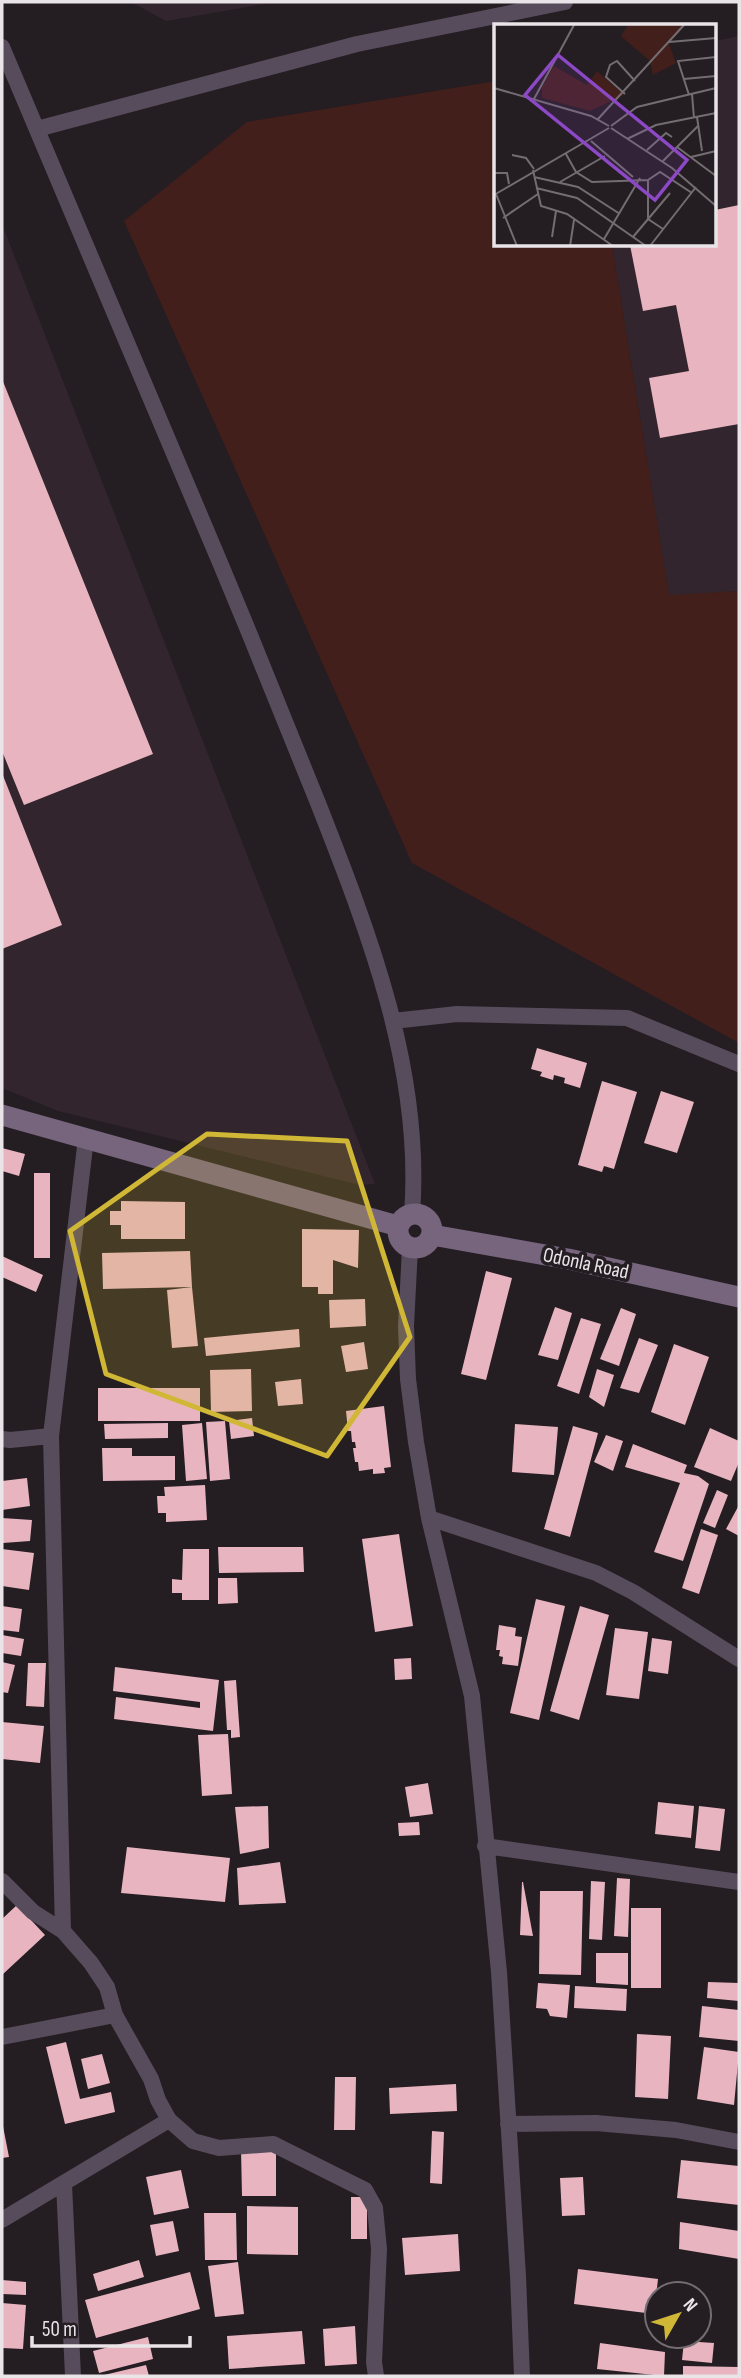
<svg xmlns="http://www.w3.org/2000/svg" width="741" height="2378" viewBox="0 0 741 2378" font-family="'Sofia Sans Condensed',sans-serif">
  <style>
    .built { fill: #32252d }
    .green { fill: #431f1c }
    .building { fill: #e8b4c0 }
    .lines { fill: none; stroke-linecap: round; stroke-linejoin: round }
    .street { stroke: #574c5b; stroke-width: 16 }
    .secondary { stroke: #76657d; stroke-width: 21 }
    .marked { fill: #d0b736; fill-opacity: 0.2; stroke: #d0b736; stroke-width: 5; stroke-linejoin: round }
    .labels { text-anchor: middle; stroke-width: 7; stroke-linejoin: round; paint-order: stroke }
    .street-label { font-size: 21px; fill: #e9e4e7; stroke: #241d22 }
    .inset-road { fill: none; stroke: #736d71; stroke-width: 2 }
    .view { fill: #8c48c5; fill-opacity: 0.15; stroke: #8c48c5; stroke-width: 3.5 }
    .inset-edge { fill: none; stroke: #e9e4e7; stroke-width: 3.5 }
  </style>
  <rect width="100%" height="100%" fill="#241d22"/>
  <path class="built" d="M131 2H276L166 21Z
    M739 36V591L669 596 612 245H715V41Z
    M2 224 375 1184 360 1185 58 1111 2 1088Z"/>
  <path class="green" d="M496 81V245H612L669 595 739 591V1043L412 863 124 221 247 122Z"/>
  <path class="building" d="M739 205V424L660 438 649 378 689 371 676 305 643 311 630 245H715V210Z
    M2 379 153 754 24 805 2 751Z
    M2 773 62 925 2 949Z
    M537 1048 587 1063 580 1088 564 1083 565 1078 554 1075 553 1080 540 1076 542 1072 531 1069Z
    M602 1081 637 1092 614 1169 604 1166 602 1172 578 1165Z
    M661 1091 694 1102 677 1153 644 1143Z
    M2 1148 25 1154 19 1176 2 1171Z
    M34 1173H50V1258H34Z
    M121 1201 185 1202V1239H121V1225H110V1211H121Z
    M302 1229 359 1230 358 1268 333 1260V1294H318V1287H302Z
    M190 1251 192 1287 103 1289 102 1253Z
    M2 1256 43 1275 36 1292 2 1277Z
    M486 1271 512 1278 486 1380 461 1374Z
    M192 1287 198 1346 172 1348 167 1290Z
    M365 1299 366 1326 330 1328 329 1300Z
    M555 1307 572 1313 558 1360 538 1355Z
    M621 1308 636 1314 619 1366 600 1359Z
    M581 1318 601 1324 579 1394 557 1386Z
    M299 1329 300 1347 206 1356 204 1338Z
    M639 1338 658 1345 639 1393 620 1388Z
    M364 1342 368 1369 346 1372 341 1346Z
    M674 1344 709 1357 685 1425 651 1412Z
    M251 1369 252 1411 211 1412 210 1370Z
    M597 1369 614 1375 604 1407 589 1397Z
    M301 1379 303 1404 278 1406 275 1382Z
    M98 1388H200V1421H98Z
    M384 1406 391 1467 384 1468 385 1473 373 1474V1469L359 1471 358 1462H355L353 1448H356L355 1442H352L351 1431H348L346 1411Z
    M252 1418 254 1436 231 1439 229 1421Z
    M225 1421 230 1479 210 1481 206 1422Z
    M168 1423V1438L105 1439 104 1424Z
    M202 1423 207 1479 186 1481 182 1425Z
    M515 1424 558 1427 554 1475 512 1472Z
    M573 1426 598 1433 570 1537 544 1529Z
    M710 1428 739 1441V1462L731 1481 694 1467Z
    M606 1435 623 1441 613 1471 594 1462Z
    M633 1444 687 1465 684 1473 698 1476 709 1484 683 1561 654 1552 680 1483 625 1467Z
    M102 1448H132V1456H175V1480L103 1481Z
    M27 1478 30 1506 2 1510V1481Z
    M205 1485 207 1520 166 1522V1513H158L157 1496H165L164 1487Z
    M717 1490 728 1495 715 1528 703 1523Z
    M739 1505V1536L726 1529Z
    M2 1518 32 1520 30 1541 3 1543Z
    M701 1529 718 1535 699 1594 682 1588Z
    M399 1534 413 1626 375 1632 362 1539Z
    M218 1547H303L304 1572 219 1573Z
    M2 1549 34 1553 29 1590 2 1586Z
    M183 1549H209V1600H182V1593H172V1579L182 1580Z
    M218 1578H237L238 1603 218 1604Z
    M536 1599 565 1606 539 1720 510 1713Z
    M2 1606 22 1609 19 1632 2 1630Z
    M580 1606 609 1615 579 1720 550 1711Z
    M499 1625 516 1628 515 1636 522 1637 518 1666 502 1664 503 1657 499 1656 500 1650H496Z
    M615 1628 648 1632 639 1699 606 1695Z
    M2 1635 24 1639 21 1656 2 1653Z
    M652 1638 672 1641 668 1674 648 1671Z
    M411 1658 412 1679 395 1680 394 1659Z
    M2 1662 15 1665 8 1693 2 1692Z
    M28 1663H46L44 1707 26 1706Z
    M115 1667 219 1680 213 1731 114 1719 116 1697 200 1708V1702L113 1691Z
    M236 1680 240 1737 231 1738V1730H227L224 1681Z
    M2 1722 44 1726 40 1763 2 1759Z
    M228 1734 232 1794 202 1796 198 1735Z
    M428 1783 433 1814 410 1817 405 1787Z
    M658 1802 694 1806 691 1838 655 1834Z
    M268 1806 269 1848 240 1854 235 1807Z
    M699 1806 725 1809 720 1851 695 1848Z
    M419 1822 420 1835 399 1836 398 1823Z
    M127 1847 230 1858 225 1902 121 1893Z
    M280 1862 286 1903 239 1905 237 1868Z
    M617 1878 630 1879 628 1937 614 1936Z
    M591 1881 605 1882 602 1940 589 1939Z
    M522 1882H523L533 1936 520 1935Z
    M540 1891H583L581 1975 539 1974Z
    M17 1905 45 1935 2 1975V1919Z
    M631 1908H661V1988H631Z
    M596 1953H628V1985L596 1983Z
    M708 1982 739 1983V2001L707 1998Z
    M538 1983 570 1985 567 2018 550 2016 547 2009 536 2008Z
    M575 1986 627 1989 626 2011 574 2008Z
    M702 2006 739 2010V2041L699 2037Z
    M637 2034 671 2036 668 2099 635 2097Z
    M66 2042 80 2099 111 2092 115 2112 65 2124 46 2047Z
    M704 2047 739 2052 734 2105 697 2099Z
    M102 2054 110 2083 88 2089 81 2059Z
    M335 2077H356L355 2130H334Z
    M456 2084 457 2111 390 2114 389 2088Z
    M2 2121 9 2157 2 2158Z
    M432 2131 444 2132 442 2184 430 2183Z
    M241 2150H276V2196H242Z
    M681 2160 739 2166V2205L677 2198Z
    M181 2170 189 2208 154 2215 146 2177Z
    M583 2177 585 2215 562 2216 560 2178Z
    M351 2197H367V2239H351Z
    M247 2206 298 2207V2255L247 2254Z
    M204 2213H236L237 2260H205Z
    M173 2221 179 2251 156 2256 150 2225Z
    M680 2222 739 2231V2259L679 2249Z
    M458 2234 460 2271 405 2275 402 2238Z
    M139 2260 144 2277 98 2291 93 2274Z
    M238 2262 244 2314 215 2317 208 2266Z
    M578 2269 658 2279 654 2314 574 2304Z
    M190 2272 200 2309 96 2338 85 2300Z
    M2 2280 26 2282V2295L2 2294Z
    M2 2303 26 2305 23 2349 2 2348Z
    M355 2326 357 2364 325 2366 323 2329Z
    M302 2331 305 2364 229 2369 227 2336Z
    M148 2337 153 2359 99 2373 93 2351Z
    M684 2341 714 2343 712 2363 682 2360Z
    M600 2343 665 2352 664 2376 597 2369Z
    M146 2365 149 2376H104V2375Z
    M683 2366 739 2367V2376H683Z"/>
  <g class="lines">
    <path class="street" d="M2 47C76 219 148 392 221 565 254 644 286 723 318 803 369 933 423 1071 412 1214
      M37 129 357 44 565 2
      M393 1021 457 1014 627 1018 739 1064
      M410 1248 406 1326 408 1379 416 1442 429 1518 472 1696 499 1972 518 2276 522 2376
      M2 1439 10 1440 51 1436
      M429 1518 596 1573 633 1592 739 1659
      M485 1846 739 1882
      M2 1881 33 1912 63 1931 91 1963 107 1987 115 2015 151 2079 158 2100 169 2120 193 2141 219 2148 273 2144 365 2190 375 2208 379 2249 374 2362 376 2376
      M63 1931 51 1436 86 1138
      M2 2037 115 2015
      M508 2124 596 2123 676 2130 739 2142
      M64 2184 73 2376
      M2 2220 169 2120"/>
    <path class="secondary" d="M2 1115 398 1226
      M398 1231a17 17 0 1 1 34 0a17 17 0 1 1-34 0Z
      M432 1235 568 1259 739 1297"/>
  </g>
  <path class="marked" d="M207 1134 347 1141 410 1337 327 1456 106 1374 70 1231Z"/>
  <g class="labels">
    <g class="street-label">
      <text transform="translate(586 1263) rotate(12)" y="7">Odonla Road</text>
    </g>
  </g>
  <g transform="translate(494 24)">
    <rect width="222" height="222" fill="#241d22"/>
    <path d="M134 1H191L175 20 182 39 159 51 156 37 127 12ZM60 42 93 61 103 47 130 71 96 87 48 74V63Z" fill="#431f1c"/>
    <path class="inset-road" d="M175 18 222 14M190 55 222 52M0 64 97 92 115 102M131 70 112 53 116 41 123 37 141 57M198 70 200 94M195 71 184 37 222 33M40 75 80 1M203 93 208 127M104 95 190 1M117 102 143 83 222 64M117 104 178 144 222 182M133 115 162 101 222 89M97 117 139 153M183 123 222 152M153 126 172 109 178 113M72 130 82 148 98 158 154 156 166 148 198 169M18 131 32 134 40 145M197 133 222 127M169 137 204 102M39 146 47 182 73 190 119 222M0 149H13L15 160M40 153 84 163 126 190M154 156V195L169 205M66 158 111 132M42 164 83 174 152 222M2 170 23 222M0 171 115 104M9 194 44 170M58 213 62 187M139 213 176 169M110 215 146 154M76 222 80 196M156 222 202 163"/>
    <path class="view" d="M64 31 193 136 161 176 31 71Z"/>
    <rect width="222" height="222" class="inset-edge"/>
  </g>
  <rect width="741" height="2378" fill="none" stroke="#e9e4e7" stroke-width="7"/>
  <g transform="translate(678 2315) rotate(51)"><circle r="33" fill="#241d22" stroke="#736d71" stroke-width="2"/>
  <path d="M0-5L12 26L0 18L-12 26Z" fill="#d0b736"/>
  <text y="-10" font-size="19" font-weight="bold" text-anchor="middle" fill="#e9e4e7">N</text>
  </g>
  <path d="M32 2336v10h158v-10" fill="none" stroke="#e9e4e7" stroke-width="3.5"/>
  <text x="42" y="2336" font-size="21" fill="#e9e4e7" stroke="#241d22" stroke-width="5" paint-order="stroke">50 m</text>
</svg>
